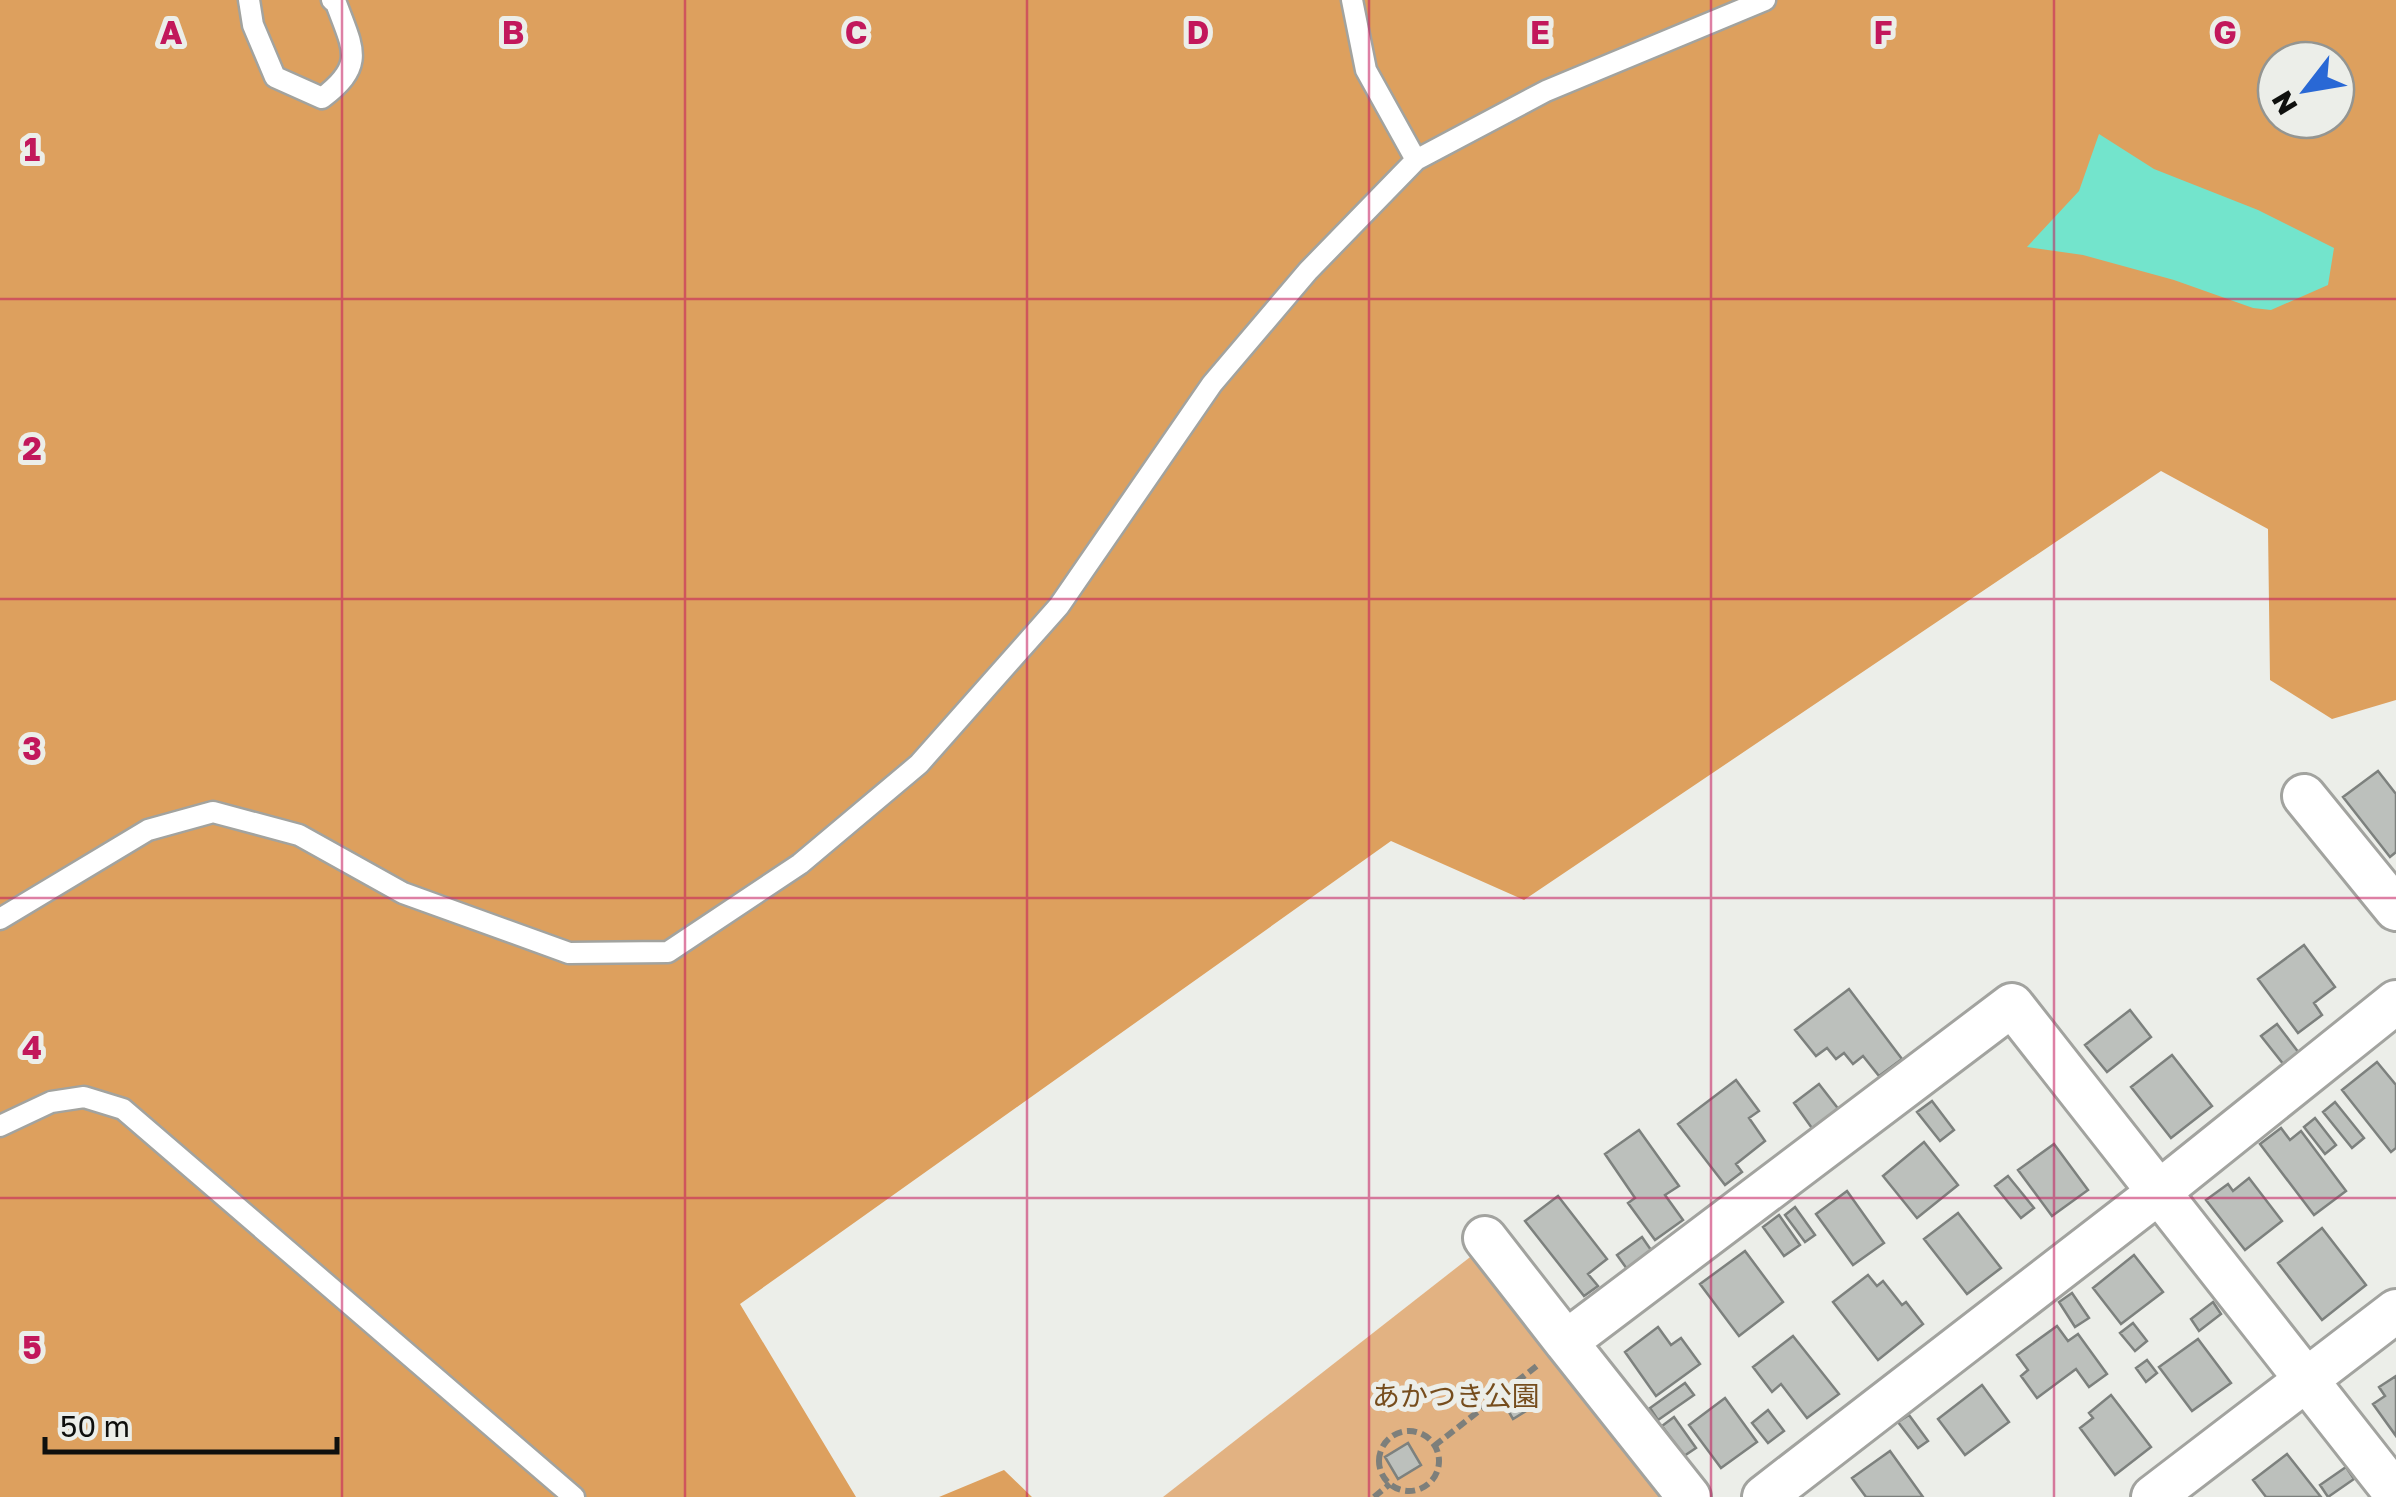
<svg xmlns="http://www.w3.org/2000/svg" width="2396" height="1497" viewBox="0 0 2396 1497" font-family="'Golos Text','Noto Sans JP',sans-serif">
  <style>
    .green { fill: #e2b282 }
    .forest { fill: #dda05e; fill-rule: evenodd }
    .water { fill: #73e4cc }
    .building { fill: #bcc0bc; stroke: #7d817e; stroke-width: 2.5 }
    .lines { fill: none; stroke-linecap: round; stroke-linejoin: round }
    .service-casing { stroke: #a2a39f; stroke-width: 25 }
    .minor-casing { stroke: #a2a39f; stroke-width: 48 }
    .path { stroke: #7d7f7b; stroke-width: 6; stroke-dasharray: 10 5; stroke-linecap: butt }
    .service { stroke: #fff; stroke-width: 20 }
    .minor { stroke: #fff; stroke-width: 42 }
    .grid { fill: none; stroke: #c2185b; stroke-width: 2.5; stroke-opacity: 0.55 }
    .labels { text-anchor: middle; stroke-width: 10; stroke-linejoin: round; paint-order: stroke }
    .park-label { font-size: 28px; fill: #764d1d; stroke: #eceee9 }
    .grid-label { font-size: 32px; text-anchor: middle; font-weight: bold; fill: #c2185b; stroke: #eceee9; stroke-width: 10; stroke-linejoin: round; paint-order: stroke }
  </style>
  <rect width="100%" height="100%" fill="#eceee9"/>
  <path class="green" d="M1474 1254 1662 1495 1659 1497H1163Z"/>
  <path class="forest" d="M0 0H2396V700L2332 719 2270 680 2268 529 2161 471 1524 900 1391 841 740 1304 856 1497H0ZM2276 60H2336V120H2276Z
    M1004 1470 1032 1497H939Z"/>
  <path class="water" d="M2099 134 2154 169 2258 210 2334 248 2328 285 2271 310 2253 308 2174 280 2083 255 2027 247 2079 191Z"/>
  <path class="building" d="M2378 771 2396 794V852L2390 857 2343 797Z
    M2304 945 2335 987 2314 1003 2322 1015 2298 1033 2258 979Z
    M1849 989 1902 1059 1879 1076 1863 1056 1853 1064 1844 1053 1836 1059 1827 1048 1816 1056 1795 1030Z
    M2130 1010 2151 1037 2107 1072 2085 1045Z
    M2277 1024 2299 1053 2284 1065 2261 1036Z
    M2172 1055 2212 1106 2171 1138 2131 1087Z
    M2377 1062 2396 1085V1148L2391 1152 2342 1090Z
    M1736 1080 1759 1111 1749 1118 1765 1141 1736 1164 1742 1172 1725 1185 1678 1124Z
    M1819 1084 1840 1111 1814 1131 1794 1103Z
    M1932 1101 1954 1130 1940 1141 1917 1112Z
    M2335 1102 2364 1138 2352 1148 2323 1112Z
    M2315 1118 2336 1145 2325 1154 2304 1127Z
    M2281 1128 2290 1140 2301 1131 2346 1191 2314 1215 2260 1144Z
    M1639 1130 1679 1186 1665 1195 1683 1220 1655 1240 1628 1203 1635 1198 1605 1154Z
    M1924 1142 1958 1185 1917 1218 1883 1176Z
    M2054 1144 2088 1190 2052 1216 2018 1170Z
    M2008 1176 2034 1208 2021 1218 1995 1186Z
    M2249 1178 2282 1221 2245 1250 2206 1200 2228 1184 2233 1191Z
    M1847 1191 1884 1243 1853 1265 1816 1214Z
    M1558 1196 1607 1259 1588 1274 1598 1286 1584 1296 1525 1221Z
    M1795 1207 1815 1235 1805 1242 1785 1215Z
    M1958 1213 2001 1268 1967 1294 1924 1239Z
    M1779 1215 1800 1245 1784 1256 1763 1227Z
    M2322 1228 2366 1285 2322 1320 2278 1263Z
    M1642 1237 1651 1250 1627 1269 1617 1255Z
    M1745 1251 1783 1302 1739 1336 1700 1284Z
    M2134 1255 2163 1292 2121 1324 2093 1288Z
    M1868 1275 1877 1286 1883 1281 1902 1305 1906 1302 1923 1324 1878 1360 1833 1302Z
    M2072 1293 2089 1318 2075 1327 2059 1302Z
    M2213 1302 2221 1314 2199 1331 2191 1319Z
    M2133 1323 2147 1341 2135 1351 2120 1333Z
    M2057 1326 2068 1341 2078 1334 2107 1374 2089 1387 2076 1369 2037 1398 2021 1376 2028 1370 2017 1355Z
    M1658 1327 1671 1345 1681 1338 1700 1364 1656 1396 1625 1352Z
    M1793 1336 1839 1394 1807 1418 1781 1384 1772 1392 1753 1367Z
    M2198 1339 2231 1383 2192 1411 2159 1367Z
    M2147 1360 2157 1373 2146 1382 2136 1368Z
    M2396 1376V1436L2373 1404 2385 1396 2379 1387Z
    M1685 1383 1694 1395 1658 1420 1650 1408Z
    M1982 1385 2009 1422 1965 1455 1938 1419Z
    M2111 1395 2151 1447 2115 1475 2080 1428 2093 1418 2089 1413Z
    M1725 1398 1757 1442 1721 1468 1689 1425Z
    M1520 1400 1526 1411 1513 1419 1506 1407Z
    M1768 1410 1784 1431 1768 1443 1752 1423Z
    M1909 1415 1928 1441 1918 1448 1898 1422Z
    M1674 1417 1696 1448 1684 1456 1662 1426Z
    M1408 1443 1421 1465 1398 1479 1385 1457Z
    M1890 1451 1923 1497H1866L1852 1478Z
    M2287 1454 2321 1497H2266L2253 1480Z
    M2346 1467 2354 1479 2328 1497 2320 1485Z"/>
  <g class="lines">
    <defs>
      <path id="service" d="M249 0 253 25 275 77 322 98C366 65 353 49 336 3L332 0
        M1352 0 1366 70 1416 160
        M0 919 148 830 213 812 299 835 403 893 569 953 668 952 800 864 919 764 1059 606 1212 384 1308 271 1416 160 1546 91 1765 0
        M0 1126 51 1102 84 1097 123 1109 574 1497"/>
      <path id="minor" d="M2304 796 2396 909
        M1485 1238 1566 1342 2012 1005 2396 1494
        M1566 1342 1689 1497
        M1764 1497 2159 1192 2396 1002
        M2153 1497 2396 1311"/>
    </defs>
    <use href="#service" class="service-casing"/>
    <use href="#minor" class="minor-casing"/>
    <path class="path" d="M1379 1461a30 30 0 1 1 60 0a30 30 0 1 1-60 0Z
      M1434 1446 1538 1365
      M1374 1497 1390 1484"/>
    <use href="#service" class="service"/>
    <use href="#minor" class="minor"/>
  </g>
  <path class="grid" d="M342 0V1497M685 0V1497M1027 0V1497M1369 0V1497M1711 0V1497M2054 0V1497M0 299H2396M0 599H2396M0 898H2396M0 1198H2396"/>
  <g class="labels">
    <g class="park-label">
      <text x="1456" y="1406">あかつき公園</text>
    </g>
  </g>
  <g class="grid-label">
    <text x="171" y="44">A</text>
    <text x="513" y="44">B</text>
    <text x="856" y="44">C</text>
    <text x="1198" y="44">D</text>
    <text x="1540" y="44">E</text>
    <text x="1883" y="44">F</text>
    <text x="2225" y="44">G</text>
    <text x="32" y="161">1</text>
    <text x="32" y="460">2</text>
    <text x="32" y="760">3</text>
    <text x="32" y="1059">4</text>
    <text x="32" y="1359">5</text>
  </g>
  <g transform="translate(2306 90) rotate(239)"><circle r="48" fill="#eceee9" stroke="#949591" stroke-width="2.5"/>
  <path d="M0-8L18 38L0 25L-18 38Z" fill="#2968d5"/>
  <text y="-15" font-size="28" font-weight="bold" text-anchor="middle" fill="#0f100e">N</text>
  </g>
  <path d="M45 1437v15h292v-15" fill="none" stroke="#0f100e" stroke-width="5"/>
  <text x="60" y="1437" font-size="30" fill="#0f100e" stroke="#eceee9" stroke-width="8" paint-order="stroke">50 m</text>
</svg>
